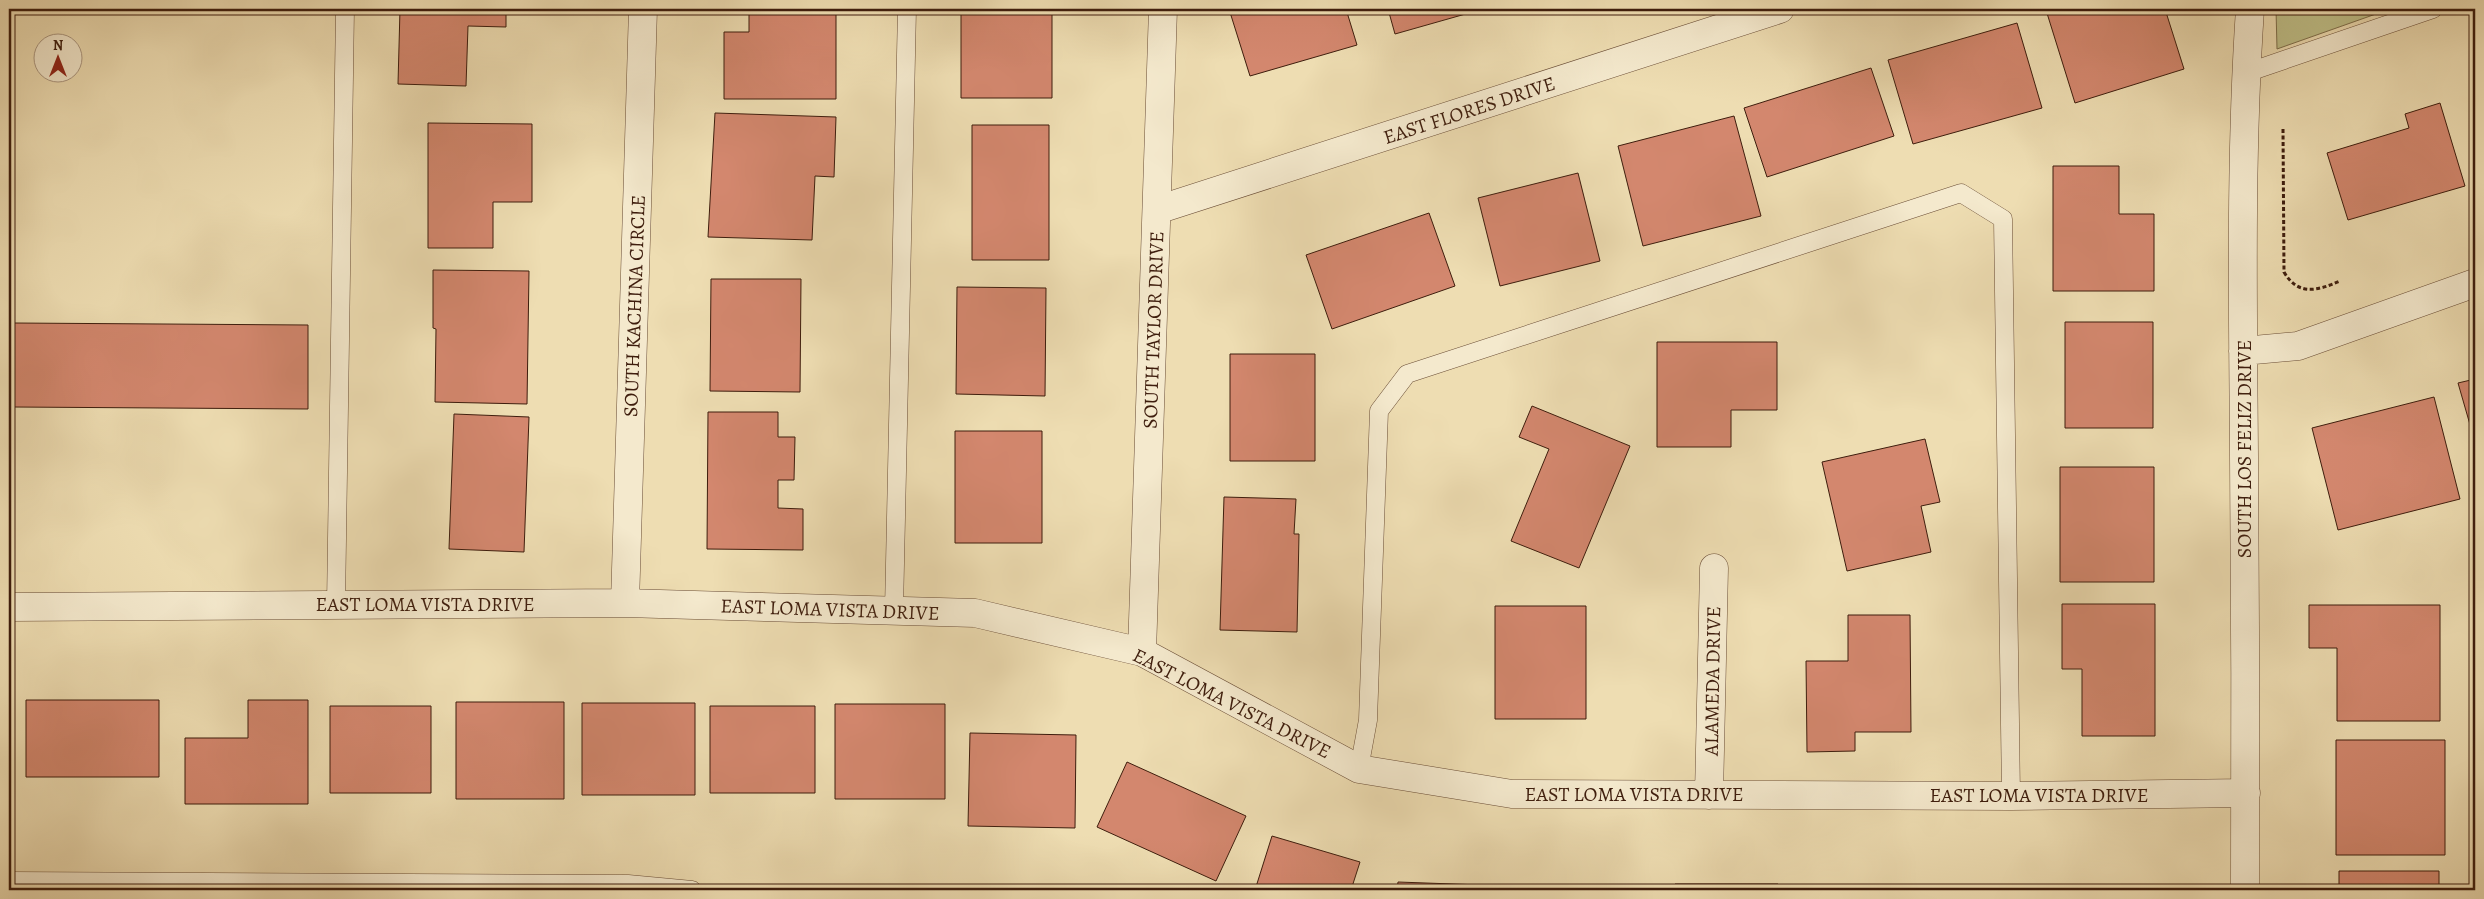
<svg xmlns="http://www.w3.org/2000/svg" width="2484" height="899" viewBox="0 0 2484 899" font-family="Alegreya,serif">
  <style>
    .green { fill: #bfbf88; stroke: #7e6e4a }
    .building { fill: #d3876e; stroke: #3e1d0d }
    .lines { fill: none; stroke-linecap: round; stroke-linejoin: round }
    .service-casing { stroke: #6a4d36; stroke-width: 19 }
    .minor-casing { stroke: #6a4d36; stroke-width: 29 }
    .path { stroke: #3e1d0d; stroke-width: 3; stroke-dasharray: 4 2.5; stroke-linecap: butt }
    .service { stroke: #f4e9cd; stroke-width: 18 }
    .minor { stroke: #f4e9cd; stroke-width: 28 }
    .labels { text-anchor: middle; stroke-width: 4; stroke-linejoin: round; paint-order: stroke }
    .street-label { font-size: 20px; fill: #3e1d0d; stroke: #f4e9cd }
  </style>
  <rect width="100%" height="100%" fill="#eeddb2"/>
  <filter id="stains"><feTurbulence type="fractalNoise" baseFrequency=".004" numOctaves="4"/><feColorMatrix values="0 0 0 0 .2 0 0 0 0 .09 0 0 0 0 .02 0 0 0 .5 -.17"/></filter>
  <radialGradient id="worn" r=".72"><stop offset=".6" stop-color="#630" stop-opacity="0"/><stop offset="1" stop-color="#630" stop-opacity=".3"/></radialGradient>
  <path class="green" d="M2276 9H2390L2277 49Z"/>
  <path class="building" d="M400 9H506V27L468 26 466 86 398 84Z
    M749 9H836V99H724V32H749Z
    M961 9H1052V98H961Z
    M1229 9H1346L1357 45 1250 76Z
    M1388 9H1468L1469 13 1395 34Z
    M2051 9H2165L2184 69 2075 103 2046 10Z
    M2017 23 2042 108 1913 144 1888 60Z
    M1871 68 1894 136 1767 177 1744 108Z
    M2440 103 2465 186 2348 220 2327 153 2409 128 2405 114Z
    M715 113 836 117 834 177 815 176 812 240 708 237Z
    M1734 116 1761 216 1643 246 1618 146Z
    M428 123 532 124V202H493V248H428Z
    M972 125H1049V260H972Z
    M2053 166H2119V214H2154V291H2053Z
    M1578 173 1600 261 1500 286 1478 198Z
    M1429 213 1455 286 1332 329 1306 255Z
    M433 270 529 271 527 404 435 402 436 329 433 328Z
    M711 279H801L800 392 710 391Z
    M957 287 1046 288 1045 396 956 394Z
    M2065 322H2153V428H2065Z
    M14 323 308 325V409L14 407Z
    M1657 342H1777V410H1731V447H1657Z
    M1230 354H1315V461H1230Z
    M2475 379V442L2458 383Z
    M2434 397 2460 499 2338 530 2312 428Z
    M1532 406 1630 446 1579 568 1511 541 1549 449 1519 437Z
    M708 412H778V437H795L794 480H778V508L803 509V550L707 549Z
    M454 414 529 417 524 552 449 549Z
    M955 431H1042V543H955Z
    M1925 439 1940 502 1921 506 1931 552 1847 571 1822 462Z
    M2060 467H2154V582H2060Z
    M1224 497 1296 499 1294 534H1299L1297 632 1220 630Z
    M2062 604H2155V736H2082V669H2062Z
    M2309 605H2440V721H2337V648H2309Z
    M1495 606H1586V719H1495Z
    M1848 615H1910L1911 732H1855V751L1807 752 1806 661H1848Z
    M26 700H159V777H26Z
    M248 700H308V804H185V738H248Z
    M456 702H564V799H456Z
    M582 703H695V795H582Z
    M835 704H945V799H835Z
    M330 706H431V793H330Z
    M710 706H815V793H710Z
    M970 733 1076 735 1075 828 968 826Z
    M2336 740H2445V855H2336Z
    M1127 762 1246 816 1216 881 1097 827Z
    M1272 836 1360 862 1351 890H1255Z
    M2339 871H2439V890H2339Z
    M1398 882 1509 886V890H1397Z
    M1675 884H1778V890H1675Z
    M1541 888H1655V890H1541Z
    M2049 888H2184V890H2049Z"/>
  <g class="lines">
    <defs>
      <path id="service" d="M2246 73 2433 9
        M336 605 345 9
        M894 610 907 9
        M1359 769 1368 720 1379 411 1407 374 1961 193 2003 219 2011 796
        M9 881 628 884 692 890"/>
      <path id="minor" d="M1157 210 1780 9
        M2243 351 2298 346 2475 283
        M625 603 643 9
        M9 607 625 603 975 613 1142 652 1359 769 1512 794 2011 796 2246 793
        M1142 652 1163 9
        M1709 795 1714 568
        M2245 890C2246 745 2245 601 2244 456 2243 307 2240 157 2250 9"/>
    </defs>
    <use href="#service" class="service-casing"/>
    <use href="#minor" class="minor-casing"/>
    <path class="path" d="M2283 129 2284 272C2298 296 2317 291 2340 281"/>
    <use href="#service" class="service"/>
    <use href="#minor" class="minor"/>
  </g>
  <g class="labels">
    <g class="street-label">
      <text transform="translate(1469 110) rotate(-18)" y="7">EAST FLORES DRIVE</text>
      <text transform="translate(634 306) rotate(-88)" y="7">SOUTH KACHINA CIRCLE</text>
      <text transform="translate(1153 330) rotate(-88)" y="7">SOUTH TAYLOR DRIVE</text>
      <text transform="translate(2244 449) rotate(-90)" y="7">SOUTH LOS FELIZ DRIVE</text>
      <text x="425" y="611">EAST LOMA VISTA DRIVE</text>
      <text transform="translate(830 609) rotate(2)" y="7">EAST LOMA VISTA DRIVE</text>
      <text transform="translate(1712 681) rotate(-89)" y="7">ALAMEDA DRIVE</text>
      <text transform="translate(1232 703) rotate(27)" y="7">EAST LOMA VISTA DRIVE</text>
      <text x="1634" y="801">EAST LOMA VISTA DRIVE</text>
      <text x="2039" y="802">EAST LOMA VISTA DRIVE</text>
    </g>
  </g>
  <rect width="2484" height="899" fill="none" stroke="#eeddb2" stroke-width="30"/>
  <rect x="10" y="10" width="2464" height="879" fill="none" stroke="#3e1d0d" stroke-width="2.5"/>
  <rect x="15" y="15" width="2454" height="869" fill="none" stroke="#3e1d0d"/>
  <g transform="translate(58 58)"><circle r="24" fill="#f4e9cd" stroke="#ab9780"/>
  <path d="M0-4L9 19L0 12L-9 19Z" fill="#8f2418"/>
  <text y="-8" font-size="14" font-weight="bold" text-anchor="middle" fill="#3e1d0d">N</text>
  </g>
  <rect width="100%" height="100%" filter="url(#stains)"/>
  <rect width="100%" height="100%" fill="url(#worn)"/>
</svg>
